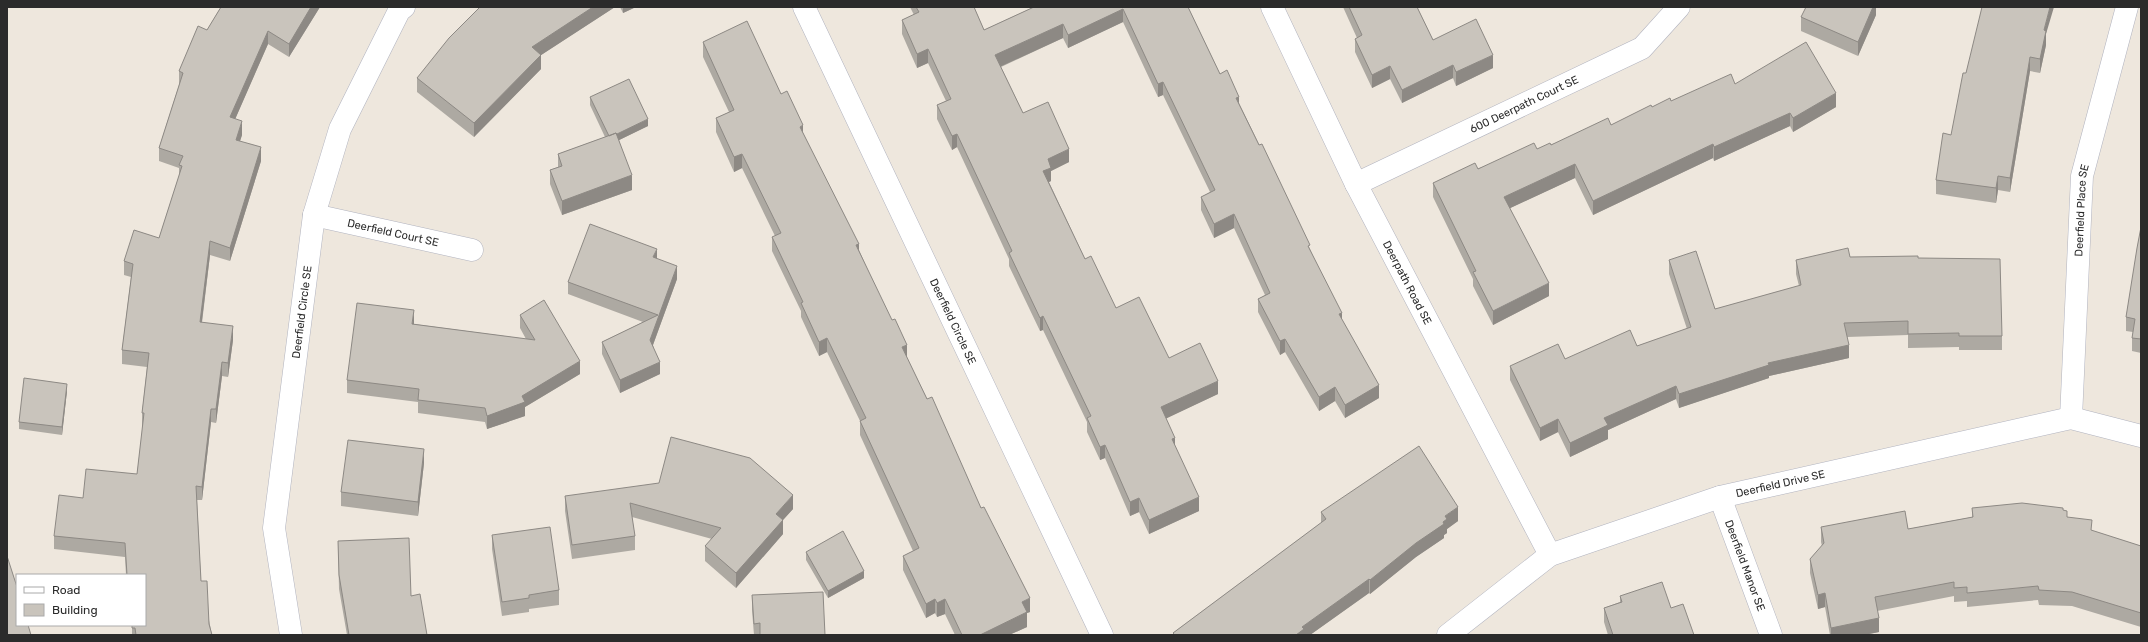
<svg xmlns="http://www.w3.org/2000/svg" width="2148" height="642" viewBox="0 0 2148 642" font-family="Rubik,sans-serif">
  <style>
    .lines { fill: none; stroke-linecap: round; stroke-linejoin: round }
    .minor-casing { stroke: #b1b3bf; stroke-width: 23 }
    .minor { stroke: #fff; stroke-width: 22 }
    .wall { fill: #ada9a2 }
    .shaded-wall { fill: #8d8984 }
    .building { fill: #c9c4bc; stroke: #8d8984 }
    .labels { text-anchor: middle; stroke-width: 3.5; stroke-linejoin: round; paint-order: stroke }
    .street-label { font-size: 11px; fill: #2b2b2b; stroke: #fff }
  </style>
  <rect width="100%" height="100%" fill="#eee7dd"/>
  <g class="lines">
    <defs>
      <g id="minor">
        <path id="s1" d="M804 7 1102 635"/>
        <path id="s2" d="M1272 7 1356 184 1550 555"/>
        <path id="s3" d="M1356 184 1642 48 1679 7"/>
        <path id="s4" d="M314 215 472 250"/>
        <path id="s5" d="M2071 418 2082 176 2127 7"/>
        <path id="s6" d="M1720 497 1771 635"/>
        <path id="s7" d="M291 635 274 528 314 215 340 129 399 11 404 7"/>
        <path id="s8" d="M1448 635 1550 555 1720 497 2071 418 2141 436"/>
      </g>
    </defs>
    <use href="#minor" class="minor-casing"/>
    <use href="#minor" class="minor"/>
  </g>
  <path class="wall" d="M221 7H320L289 57 268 44 235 119 242 135 240 141 261 161 230 261 210 255 202 323 233 340 228 377 222 376 216 423 211 422 202 500H197L201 581 212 635H132V625H145V575H126L125 557 54 549V536L83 498 137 474 143 426H142V413L147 367 122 364V350L131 277 124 275V261L159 238 179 176V168L159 161V148L179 85V71L207 30Z
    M480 7H615L541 55V69L474 137 417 92V78Z
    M620 7H636L623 13Z
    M910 7H974L984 30 1034 7H1188L1220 74 1239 103 1310 249 1342 320 1379 398 1345 418 1335 401 1319 411 1285 352 1280 355 1258 312V299L1265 295 1234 228 1214 238 1201 210V197L1210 192 1163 95 1158 97 1123 22 1068 48 1063 38 1001 67 1023 113 1069 162 1051 171V181L1049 182 1085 259 1116 308 1169 358 1218 394 1166 418 1175 446 1199 511 1149 534 1139 512 1130 516 1105 458 1100 460 1087 432V422L1043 330 1040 331 1009 266V259L957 147 952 150 937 119V105L946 101 928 63 917 68 902 34V20L914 15Z
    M1343 7H1417L1433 40 1493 68 1456 86 1453 78 1402 103 1390 79 1372 88 1355 52V39L1357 38Z
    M1876 7V15L1858 56 1801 31V17Z
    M2046 34V45L2040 73 2030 71 2010 192 1998 190 1996 203 1936 194V180L1951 135Z
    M703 42 781 94 803 133 859 250 907 358 981 508 1030 612 1027 613V627L1009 635H955L945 614 937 617 935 613 926 618 903 570V556L913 551 860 435V421L827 352 819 356 801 317V311L772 251V237L775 236 742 168 734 172 716 132V118L729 112 703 57Z
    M1735 84 1836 107 1793 132 1790 126 1714 161 1713 158 1593 215 1575 178 1510 208 1549 296 1493 325 1473 286V279L1433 197V183L1611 125 1652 107 1671 101Z
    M590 97 648 126 619 140 632 190 562 215 550 184V170L558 167V154L605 137 590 105Z
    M2141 227V353L2132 351V338L2133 332 2126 331V317Z
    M1850 257 1918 258 2002 336V350H1959V347L1908 348V335L1847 337 1849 358 1769 376V378L1679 408 1676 399 1608 430V439L1570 457 1558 432 1540 441 1510 380V366L1565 359 1637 346 1687 329 1669 274V260L1715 309 1799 286 1796 274V260Z
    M657 259 677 279 653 345 660 374 620 393 602 354V342L643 322 568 294V282Z
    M520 315 580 374 525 407V416L487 429 485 422 418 413V402L347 393V380L414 324 526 339 520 328Z
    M67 391 62 435 19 429V422Z
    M424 463 418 516 341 506V492Z
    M565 496 793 509 783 520V534L736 588 705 561V546L712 539 632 517 635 536V550L572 559 565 511Z
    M1972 508 2063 511 2067 517 2092 531 2141 546V627L2072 606 2039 605 2038 600 1967 607V601L1954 602V596L1877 611 1879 632 1864 635H1830L1825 607 1818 609 1810 573V559L1822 546 1821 542V527L1908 529 1972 517Z
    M1321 512 1458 521 1447 529V533L1444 535V538L1416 557 1370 594 1369 593 1310 635H1173V633L1321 523Z
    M492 535 559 590V605L529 609V612L502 616 492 549Z
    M338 541 411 596 427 635H347L339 589Z
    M806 552 864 578 828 598 806 560Z
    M752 595 825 635H754L752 610Z
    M1620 596 1671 608 1694 635H1608L1604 622V608L1620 602Z"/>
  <path class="shaded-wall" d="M311 7H320L289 57V44Z
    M593 7H615L532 61V47Z
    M623 7H636L623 13Z
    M1873 7H1876V15L1858 56V42Z
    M2050 7H2054L2046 34V45L2040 73V59L2044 30Z
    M1123 9V22L1068 48V35Z
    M1063 24V38L995 69V55Z
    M268 31V44L230 131V117Z
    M928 49V63L917 68V54Z
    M541 55V69L474 137V123Z
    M1493 55V68L1456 86V72Z
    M2030 57V71L2010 192V178Z
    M1453 65V78L1402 103V90Z
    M1390 66V79L1372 88V75Z
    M1163 82V95L1158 97V84Z
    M1836 93V107L1793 132V118Z
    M1239 97V110L1236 98Z
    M1790 113V126L1714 161V147Z
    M648 119V126L609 145V138Z
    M242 121V135L236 153V140Z
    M803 125V139L800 127Z
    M957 134V147L952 150V136Z
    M1713 144V158L1593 215V201Z
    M261 147V161L230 261V248Z
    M1069 149V162L1051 171V181L1043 185V171L1048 159Z
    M742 154V168L734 172V157Z
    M1575 164V178L1504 211V197Z
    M632 175V190L562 215V201Z
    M1998 176V190L1996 203V188Z
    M1234 214V228L1214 238V224Z
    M210 241V255L200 336V322Z
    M859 244V258L856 245Z
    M657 249V261L653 257Z
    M677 266V279L650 353V340Z
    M1549 283V296L1493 325V311Z
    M414 310V324L412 337V324Z
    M1342 313V326L1339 314Z
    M1043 316V330L1040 331V318Z
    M233 326V340L228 377V363Z
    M827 338V352L819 356V342Z
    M1285 339V352L1280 355V341Z
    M907 345V359L902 347Z
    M1849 345V358L1769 376V378L1679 408V394L1768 363Z
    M580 361V374L525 407V416L487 429V416Z
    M222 362V376L216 423V409Z
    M660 362V374L620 393V380Z
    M1218 381V394L1161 421V407Z
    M67 384V391L62 435V427Z
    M1379 385V398L1345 418V405Z
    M1676 386V399L1608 430V439L1570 457V443L1604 418Z
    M1335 387V401L1319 411V397Z
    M211 409V422L202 500V487Z
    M1558 419V432L1540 441V428Z
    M1175 438V452L1172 439Z
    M1105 445V458L1100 460V447Z
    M424 449V463L418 516V502Z
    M793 495V509L783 520V534L736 588V573L776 514Z
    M1199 497V511L1149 534V520Z
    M1139 498V512L1130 516V502Z
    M1458 507V521L1447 529V533L1444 535V538L1416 557 1370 594V580L1416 543 1443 522 1445 516Z
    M864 571V578L828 598V591Z
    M1369 579V593L1310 635H1296L1302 627Z
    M1825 593V607L1818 609V595Z
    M1030 598V612L1027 613V627L1009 635H980L1022 602Z
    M935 599V613L926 618V604Z
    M945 599V614L937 617V603Z
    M1879 618V632L1864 635H1831V628Z"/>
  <path class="building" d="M221 7H311L289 44 268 31 230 117 242 121 236 140 261 147 230 248 210 241 200 322 233 326 228 363 222 362 216 409H211L202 487 196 486 201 581H207L209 624 212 635H136L135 628H132V625H145V575H127L125 543 54 536 59 495 83 498 86 469 137 474 144 413H142L149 353 122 350 133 264 124 261 134 230 159 238 182 166 179 165 183 156 159 148 183 73 179 71 198 26 207 30Z
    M480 7H593L532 47 541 55 474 123 417 78 449 38Z
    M916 7H974L984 30 1034 7H1188L1220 74 1227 70 1239 97 1236 98 1259 145 1262 144 1310 245 1308 246 1342 313 1339 314 1379 385 1345 405 1335 387 1319 397 1285 339 1280 341 1258 299 1270 293 1234 214 1214 224 1201 197 1215 190 1163 82 1158 84 1123 9 1068 35 1063 24 995 55 1023 113 1048 102 1069 149 1048 159 1051 168 1043 171 1085 259 1091 256 1116 308 1139 297 1169 358 1200 343 1218 381 1161 407 1175 438 1172 439 1199 497 1149 520 1139 498 1130 502 1105 445 1100 447 1087 418 1091 416 1043 316 1040 318 1009 253 1012 251 957 134 952 136 937 105 951 99 928 49 917 54 902 20 919 12Z
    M1349 7H1417L1433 40 1476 19 1493 55 1456 72 1453 65 1402 90 1390 66 1372 75 1355 39 1362 35Z
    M1806 7H1873L1858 42 1801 17Z
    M1982 7H2050L2044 30 2046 31 2040 59 2030 57 2010 178 1998 176 1996 188 1936 180 1943 133 1951 135 1963 73H1966Z
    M747 21 781 94 787 91 803 125 800 127 859 244 856 245 892 320 895 319 907 345 902 347 927 399 932 397 981 508 984 507 1030 598 1022 602 1027 612 980 635H962L945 599 937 603 935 599 926 604 903 556 919 548 860 421 866 418 827 338 819 342 801 303 803 302 772 237 781 233 742 154 734 157 716 118 734 110 703 42Z
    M1806 42 1836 93 1793 118 1790 113 1714 147 1713 144 1593 201 1575 164 1504 197 1549 283 1493 311 1473 272 1476 271 1433 183 1475 163 1478 169 1534 143 1537 149 1550 143 1551 145 1608 118 1611 125 1651 105 1652 107 1670 98 1671 101 1731 74 1735 84Z
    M629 79 648 119 617 134 616 133 609 136 590 97Z
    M616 133 632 175 562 201 550 170 562 166 558 154Z
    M590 224 657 249 653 257 677 266 650 340 660 362 620 380 602 342 658 315 568 282Z
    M2141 227V339L2132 338 2135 319 2126 317 2137 248Z
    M1848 248 1850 257 1918 256V258L2000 259 2002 336H1959V333L1908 334V321L1844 323 1849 345 1768 363 1769 365 1679 394 1676 386 1604 418 1608 425 1570 443 1558 419 1540 428 1510 366 1558 344 1565 359 1630 330 1637 346 1691 327 1669 260 1696 251 1715 309 1801 285 1796 260Z
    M544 300 580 361 522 396 525 402 487 416 485 408 418 400 419 389 347 380 357 303 414 310 412 324 535 340 520 315Z
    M24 378 67 384 62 427 19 422Z
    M671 437 750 458 793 495 776 514 783 520 736 573 705 546 721 528 630 503 635 536 572 545 565 496 659 483Z
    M348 440 424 449 418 502 341 492Z
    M1419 446 1458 507 1445 516 1447 519 1443 522 1444 524 1416 543 1370 580 1369 579 1302 627 1304 629 1296 635H1175L1173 633 1326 519 1321 512Z
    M2022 503 2063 508V510L2067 511V517L2092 520 2091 530 2141 546V613L2072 592 2039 590 2038 586 1967 593V587L1954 588V582L1875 597 1879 618 1831 628 1825 593 1818 595 1810 559 1824 543 1821 527 1905 511 1908 529 1973 517 1972 508Z
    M550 527 559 590 529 595V598L502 602 492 535Z
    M843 531 864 571 828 591 806 552Z
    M409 538 411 596 420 594 427 635H349L339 575 338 541Z
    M7 556 17 587V625H28L31 635H7Z
    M1662 582 1671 608 1683 604 1694 635H1613L1604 608 1622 602 1620 596Z
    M823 592 825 635H760V623L754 624 752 595Z"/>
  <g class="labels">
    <g class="street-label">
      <text dy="4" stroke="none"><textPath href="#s3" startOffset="186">600 Deerpath Court SE</textPath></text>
      <text dy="4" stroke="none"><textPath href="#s5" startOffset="208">Deerfield Place SE</textPath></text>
      <text dy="4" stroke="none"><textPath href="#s4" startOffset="81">Deerfield Court SE</textPath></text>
      <text dy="4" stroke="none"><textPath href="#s2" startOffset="307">Deerpath Road SE</textPath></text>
      <text dy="4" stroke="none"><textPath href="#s7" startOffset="326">Deerfield Circle SE</textPath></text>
      <text dy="4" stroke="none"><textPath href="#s1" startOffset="348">Deerfield Circle SE</textPath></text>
      <text dy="4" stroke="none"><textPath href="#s8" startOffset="371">Deerfield Drive SE</textPath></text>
      <text dy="4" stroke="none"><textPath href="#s6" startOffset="73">Deerfield Manor SE</textPath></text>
    </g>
  </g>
  <rect width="2148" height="642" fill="none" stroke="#2b2b2b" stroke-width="16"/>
  <rect x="16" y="574" width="130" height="52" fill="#ffffff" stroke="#aaaaaa"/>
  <rect x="24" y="587" width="20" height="6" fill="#ffffff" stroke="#aaaaaa"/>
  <text x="52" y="594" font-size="12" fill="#2b2b2b">Road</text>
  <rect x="24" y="604" width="20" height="12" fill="#c9c4bc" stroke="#aaaaaa"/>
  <text x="52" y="614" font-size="12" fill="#2b2b2b">Building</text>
</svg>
